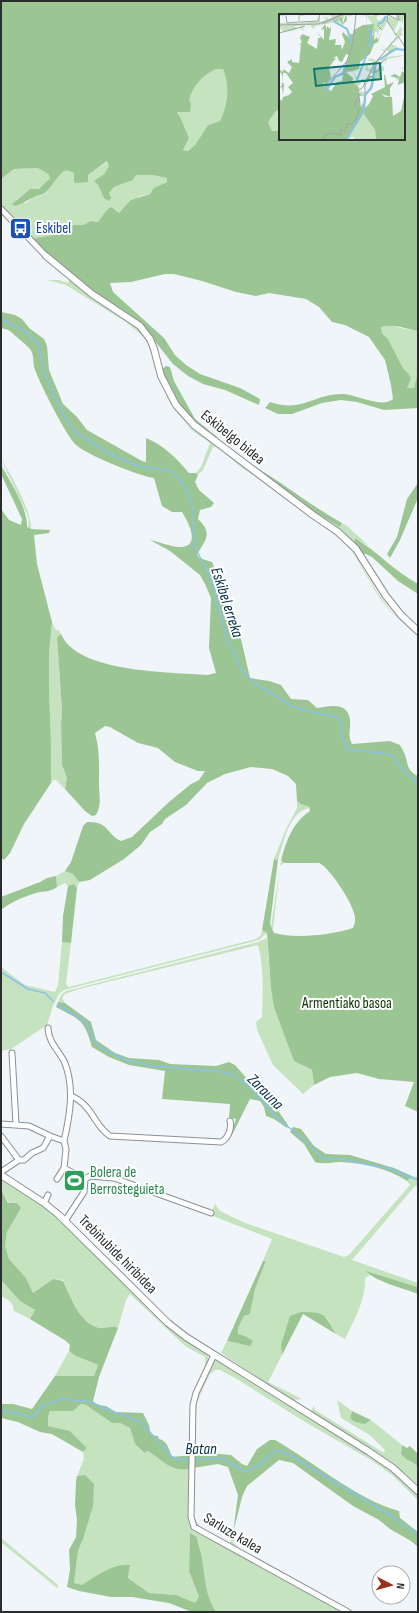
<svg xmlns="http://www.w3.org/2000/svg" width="419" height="1613" viewBox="0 0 419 1613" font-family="'Sofia Sans Condensed',sans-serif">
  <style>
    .green { fill: #c5e3bf }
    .forest { fill: #9cc594; fill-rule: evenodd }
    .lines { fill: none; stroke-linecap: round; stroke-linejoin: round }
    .stream { stroke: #89c2ea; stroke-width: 1.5 }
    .minor-casing { stroke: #8b9094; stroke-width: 7 }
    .tertiary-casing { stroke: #8b9094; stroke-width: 8 }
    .minor { stroke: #fff; stroke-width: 5 }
    .tertiary { stroke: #fff; stroke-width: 6 }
    .labels { text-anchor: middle; stroke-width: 4; stroke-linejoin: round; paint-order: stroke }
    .transit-label { font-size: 15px; fill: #164399; stroke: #fff; text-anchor: start }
    .street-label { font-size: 15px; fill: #2a2c2d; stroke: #fff }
    .park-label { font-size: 15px; fill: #093302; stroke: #fff }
    .leisure-label { font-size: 15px; fill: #27864d; stroke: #fff; text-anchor: start }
    .water-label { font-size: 16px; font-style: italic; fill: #002d46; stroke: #fff }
    .inset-river { fill: none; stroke: #89c2ea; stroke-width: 2 }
    .inset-road { fill: none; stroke: #a1a5a7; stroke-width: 1 }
    .view { fill: #0f766e; fill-opacity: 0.15; stroke: #0f766e; stroke-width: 2 }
    .inset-edge { fill: none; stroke: #2a2c2d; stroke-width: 2 }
  </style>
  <rect width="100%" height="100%" fill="#f0f5f9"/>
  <path class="green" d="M216 69H223C230 86 228 105 220 121L208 125 195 145 188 151 183 150 189 138 177 113 189 100 191 90 207 73Z
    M280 110V127L277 131H272L268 122 276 111Z
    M108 161 109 166 104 174 99 178 98 185 104 198 114 187 133 180 136 175H152L167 178V182L155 188 150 194 140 196 119 213 115 210 106 211 98 222 91 221 83 225H70L53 235 31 240 3 209 1 200V179L14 169 38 168 48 174 50 178 39 190 30 189 16 200 26 203 33 197 40 196 46 193 60 173 66 170 74 173V181L88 175Z
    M70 278 140 329 149 341 164 390 181 417 190 428 216 444 333 531 350 548 378 593 390 610 418 637 390 611 379 597 351 550 342 540 253 475 242 468 217 447H213L203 470 198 475 196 473 201 467 210 443 190 429 170 403 160 382 150 348 144 337 126 322 66 285 47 280H59L68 283Z
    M389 324 400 328 418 331V366L416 368 418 372 414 389 407 388 408 373 403 368 388 339 382 333 381 327Z
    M1 459C11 474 32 512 31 529L28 528 29 519 27 514Z
    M294 497 340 527 342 523 347 526 369 546 355 538 354 547Z
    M52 622 56 630H59L61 634 57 637 62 711 61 724 62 765 67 778 65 789 56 780H53L51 783V743L49 690V654Z
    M297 801 309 808C288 813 284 842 278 860L274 859 286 829 297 808Z
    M281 860 284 863 280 866 273 930 271 926Z
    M65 871 73 874 79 882 77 888 74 884 68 886 65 883 57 887 56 876Z
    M262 930 267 933 259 940 64 990 59 994 53 1006 47 1025 11 1049 1 1051V967L25 985 55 992 58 985 62 942 71 943 66 984 69 987 256 939 261 935Z
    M267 938 271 988 303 1066 312 1070 314 1085 303 1094 273 1065 257 1030 256 1022 262 1017C263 993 264 967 258 945L79 989 65 994 62 998 65 1003 58 1002 61 995 66 991 258 942Z
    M412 1176 418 1177V1185L415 1186 352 1260 418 1283V1288L367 1272 370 1275 365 1278C366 1300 354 1320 345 1339L336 1334 327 1318 301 1312 281 1345 282 1355 268 1382 302 1399 294 1400 249 1372 221 1353 227 1341 250 1346 245 1336 238 1334V1328L244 1316 250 1314 255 1289 266 1261H263L272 1239 210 1215 215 1204 220 1211 245 1223 344 1257 349 1255 410 1185 407 1181Z
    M1 1177 48 1208 170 1328 208 1355C210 1371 196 1386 193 1402 189 1419 191 1438 191 1455L185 1456 186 1447 189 1443C190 1430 188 1415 191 1402 195 1387 207 1373 205 1357L185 1346 130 1294 126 1300 118 1328C112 1325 105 1329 99 1328 78 1322 72 1297 63 1280L53 1279 33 1293 26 1278 9 1259 5 1246 7 1232 21 1208 17 1203H9L1 1189Z
    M1 1280 20 1301 35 1310 30 1319 14 1311C13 1302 9 1300 1 1296Z
    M69 1351 76 1356 98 1365 94 1376H55Z
    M217 1360 373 1458 390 1470 418 1494V1500L392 1475 371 1460 300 1419 237 1379 220 1370H215L210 1374 203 1388 197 1403 195 1432 196 1452 193 1453 194 1410 198 1394 213 1361Z
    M337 1400 352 1411 350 1418 365 1424 371 1420 402 1445C398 1456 409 1462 418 1466V1485C386 1455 348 1434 311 1412L314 1405 315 1410 384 1453 385 1450 371 1436 341 1418Z
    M81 1404 86 1405 112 1423H120L130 1428 135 1444 143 1453 148 1451 191 1469V1526L195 1531 345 1612H216C205 1595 205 1577 202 1558 201 1551 199 1544 197 1537L190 1533 189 1571 199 1597 195 1604 176 1595 149 1593 128 1578 130 1565 101 1574 82 1586 74 1583 78 1551 83 1539 85 1475 77 1476 84 1459 83 1452 87 1448 70 1431 48 1426V1417L50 1411H73Z
    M193 1468H195L194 1517 200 1527 230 1543 234 1525H235L233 1542 239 1548 355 1612H351L198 1528 193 1520Z
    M1 1538 58 1585 57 1588 1 1542Z"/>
  <path class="forest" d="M1 1H418V331C406 329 393 323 381 327L382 333 388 339 403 368 408 373 411 378 407 388H414L418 372 416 368 418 366V408L384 410 357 402 341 400 322 403 292 414H278L265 408 270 402C303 413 313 394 342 394 357 394 381 409 393 399L391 385 385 360 369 337 345 325 332 322 319 307 306 299 269 293 256 296 236 292 202 281 174 274H165L131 282 110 283 113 292 164 338 175 355 186 365 200 374 240 388 260 399 259 405 225 390 203 384 188 376 173 364 142 325 80 283 31 240 36 238 53 235 70 225H83L91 221 98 222 106 211 111 207 119 213 131 200 150 194 154 188 167 182V178L152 175H136L133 180 114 187 109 193 111 198 109 201 104 198 98 185 94 181 104 174 109 166 107 161 88 175V182L75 183 74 181V173L66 170C57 175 54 184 47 191 43 196 37 195 32 198 26 201 22 204 15 206L12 204 30 189H39L50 178 48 174 38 168 14 169 1 179ZM280 15H404V139H280V127L277 131H272L268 122 276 111 280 110ZM216 69H223C230 86 228 105 220 121L208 125 195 145 188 151 183 150 189 138 180 117 177 113 178 112H190L191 104 189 100C193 85 203 75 216 69Z
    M1 312 15 315 22 319 29 328 44 339 47 346 49 370 63 404 77 417 87 430 142 461 146 462V438C164 445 177 459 189 473H196L198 475 195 482 199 490 214 503 211 507 200 510 198 519C213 533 206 540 197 554L199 558 212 562 229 607V619L235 632 241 639 250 678 269 681 281 685 291 699 308 700 317 708C329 706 348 701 350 720 351 729 347 735 352 744L390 741 400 745C402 749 405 753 406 758 408 767 409 772 418 776V1112L405 1106 414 1082 379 1079 357 1073 330 1077 314 1085 312 1070 294 1061 274 1007 271 988 267 933 262 930 274 859 278 860 270 924 274 933C296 939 331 935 353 928 355 923 356 919 354 913 351 901 330 868 319 863H284L281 860C287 840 292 823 310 811L309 807 301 804 297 801 296 784 288 776 272 769 251 767 225 774 207 783 186 805 165 819 162 824 150 832 141 845 124 859 90 880 79 882 73 874 65 871 71 862 83 826 87 822C109 821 106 834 121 841L132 837 169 802 191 784 199 780 205 771H198L175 762 158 748 138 743 110 727 105 726 95 733C100 751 99 766 99 784 99 796 102 804 96 815L92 816 85 811 65 789 67 778 62 765 61 724 62 711 57 637 61 634C77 673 171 672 207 675L216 673 209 648 211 598 205 584 200 575 170 551 150 540C159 542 169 546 178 547 202 548 189 523 182 512H172L162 506 154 478C139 476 87 455 76 445 66 436 38 380 34 367 33 361 34 354 30 349 29 347 12 333 10 331 7 329 4 329 1 328Z
    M166 366 170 367 174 381 195 419 217 437 216 438 181 411 161 370Z
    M1 465C10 481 28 509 27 527L31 529 50 530 49 533 34 535 37 564 52 622 49 654V690L51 743V783L24 824 10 853 4 860 1 858V509L9 520 21 525 22 519 1 474Z
    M252 465C284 483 311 506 342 523L340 527 308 508 249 466Z
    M418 483V498L400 540 390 558 387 554 397 537 407 499Z
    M355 538C378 552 394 571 418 584V594L398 581 372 557 366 554H358L354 547Z
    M56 876 57 887C51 892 44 891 36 893 23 897 11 902 1 910V897L40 882 47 878Z
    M74 884 77 888 71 943 62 942 63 916 68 886Z
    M58 1002 65 1003 91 1022 96 1040 115 1053 129 1058 159 1060 170 1064 216 1066 229 1062 235 1065 258 1091 274 1105 288 1125 287 1128 274 1119 266 1116 264 1107 260 1101 250 1099 231 1137 230 1136 236 1119 229 1118 230 1104 162 1099 165 1071 129 1065 109 1057 92 1047C84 1019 80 1020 56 1007Z
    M293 1127 301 1129 314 1146 326 1154 350 1155 394 1168 412 1176 407 1181C388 1168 362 1163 339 1162 330 1162 325 1165 315 1162L304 1144 290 1132Z
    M1 1189 8 1203H17L21 1208 7 1232 5 1246 9 1259 26 1278 33 1293 53 1279 63 1281C72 1298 78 1322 99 1328 105 1329 112 1325 118 1328L99 1377 93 1401 97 1405 106 1406 116 1412 143 1413 149 1425 151 1435 158 1436 159 1439C168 1441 169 1450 172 1457L191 1455V1469C168 1471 166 1462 148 1451L144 1453 135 1444 130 1428 120 1423H112L86 1405 81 1404 73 1411H50L48 1417V1426L70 1431 87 1448 83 1452 52 1434 40 1432 18 1422 1 1418V1404H13L32 1409 55 1376H94L98 1365 76 1356 69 1351 70 1345 66 1341 30 1319 35 1310 20 1301 1 1280Z
    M263 1261H266L255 1289 250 1314 244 1316 238 1328V1334L245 1336 253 1341 250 1346 227 1341Z
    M366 1271 417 1287 418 1288V1294C403 1288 376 1282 366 1271Z
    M301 1312C326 1312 324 1314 336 1334L303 1314 282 1355 281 1345 290 1316Z
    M352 1411 371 1420 365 1424 355 1422 350 1418Z
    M270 1440H275C314 1462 356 1499 399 1511L400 1518 418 1532V1547L411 1541 390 1529 379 1520 353 1506 293 1463 279 1460 247 1486 242 1497 235 1525H234L238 1495 228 1467 218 1464 193 1468V1453L196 1452 231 1455 242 1464 247 1466 257 1449Z
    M402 1445 407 1448 410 1446 418 1454V1466L406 1459 401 1454Z
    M85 1475 94 1484 93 1506 83 1539 78 1551 74 1583 82 1585C95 1577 113 1563 130 1565L128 1578 149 1593 176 1595 195 1603 199 1597 189 1571 190 1533 197 1537C198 1544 201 1551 202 1558 205 1577 205 1595 216 1612H192L169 1603 132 1597H111L79 1591 67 1587 70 1570 69 1550 76 1537 77 1520 75 1505 76 1481 77 1476Z"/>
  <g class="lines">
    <path class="stream" d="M1 319 25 331 39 344 43 370 64 416 75 432 116 457 138 466 172 471 184 485 192 505 195 547 212 581 227 638 242 671 256 684 292 706 307 711 337 717 342 724V736L347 750 364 751 392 755 403 770 418 784
      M1 972 28 989 45 993 53 1001
      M58 1005 85 1021 92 1037 101 1048 123 1059 151 1066 215 1071 232 1074 250 1087 278 1119 304 1139 323 1159H341L387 1168 418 1180
      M1 1410 33 1417 42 1406 61 1399 91 1402 115 1413 126 1416 142 1423 171 1456 179 1460 190 1459
      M193 1459H224L245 1472 262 1463 276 1450 288 1454 393 1517 418 1535"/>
    <defs>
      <path id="minor" d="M1 209 46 256
        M48 1028C48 1041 58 1050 64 1061 75 1086 70 1115 64 1141
        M12 1053 16 1124
        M71 1096C93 1105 94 1126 110 1136L221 1142C228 1139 232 1128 230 1121
        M1 1124 29 1126 50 1136 64 1141 66 1149 64 1168 85 1179 84 1192 65 1221
        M1 1136 19 1160
        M1 1172 19 1160H24L32 1153 43 1148 50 1136
        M57 1179 64 1168
        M85 1179 90 1176 114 1178 211 1213
        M44 1203 48 1195
        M214 1355 196 1393 193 1405 191 1517 194 1527 348 1612"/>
      <path id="tertiary" d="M46 256 92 294 140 326 150 339 154 349 161 376 176 405 194 425 313 515 338 532 356 549 386 596 401 615 418 631
        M1 1175 44 1203 59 1215 168 1323 186 1337 368 1451 393 1468 418 1491"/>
    </defs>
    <use href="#minor" class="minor-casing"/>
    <use href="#tertiary" class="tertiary-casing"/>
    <use href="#minor" class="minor"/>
    <use href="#tertiary" class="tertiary"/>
  </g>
  <defs>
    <symbol id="bus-square" viewBox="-11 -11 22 22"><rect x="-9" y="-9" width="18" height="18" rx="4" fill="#1a4fb4" stroke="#fff"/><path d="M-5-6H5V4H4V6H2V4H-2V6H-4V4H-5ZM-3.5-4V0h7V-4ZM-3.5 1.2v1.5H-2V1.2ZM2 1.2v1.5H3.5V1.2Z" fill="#fff"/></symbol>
    <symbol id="stadium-square" viewBox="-11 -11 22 22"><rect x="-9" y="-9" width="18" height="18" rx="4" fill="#2e9e5b" stroke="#fff"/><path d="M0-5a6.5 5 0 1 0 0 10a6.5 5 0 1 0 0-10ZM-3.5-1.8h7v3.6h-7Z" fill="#fff"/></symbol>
  </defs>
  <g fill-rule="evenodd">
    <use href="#bus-square" x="8" y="216" width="25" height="25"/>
    <use href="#stadium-square" x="62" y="1168" width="25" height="25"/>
  </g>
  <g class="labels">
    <g class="transit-label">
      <text x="36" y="233">Eskibel</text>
    </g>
    <g class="street-label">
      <text transform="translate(233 437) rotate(39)" y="5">Eskibelgo bidea</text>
      <text transform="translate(118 1254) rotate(45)" y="5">Trebiñubide hiribidea</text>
      <text transform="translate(233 1533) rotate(31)" y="5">Sarluze kalea</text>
    </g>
    <g class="park-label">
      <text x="347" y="1008">Armentiako basoa</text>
    </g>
    <g class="leisure-label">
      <text x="90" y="1177">Bolera de<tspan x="90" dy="17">Berrosteguieta</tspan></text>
    </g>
    <g class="water-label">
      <text transform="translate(228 602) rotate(72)" y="6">Eskibel erreka</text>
      <text transform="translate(266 1091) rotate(45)" y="6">Zarauna</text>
      <text x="201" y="1454">Batan</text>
    </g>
  </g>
  <g transform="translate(279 14)">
    <rect width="126" height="126" fill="#f0f5f9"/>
    <path d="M19 0 21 1V9L39 7 41 0V8L47 7 44 0 48 5V3L50 2 48 7 54 4 48 0H59L61 4 65 0H74L71 3 67 0 68 2V6L67 8 63 11 67 14 62 11 68 6 67 0 60 11 54 7 53 9 40 11 42 12 43 13 38 11 34 15 31 11 27 15 30 11 16 12 17 15 23 13H24L25 17 21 14 17 16 18 20 17 16 0 19 5 18 0 13V9H19ZM87 0 91 2 101 0 97 4 100 7 106 2 117 5V0H126L122 13 124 15 126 13 122 18 124 20 113 30 120 34 109 39 108 35 92 58H98L103 45 108 43 124 41V42L108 45 106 52 107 45 103 47 101 51 105 53V57H101V63L94 64 96 59 91 58 89 66 85 68 84 73 79 77 86 78 85 83 79 79 80 81 79 86 76 93 79 81 76 72 77 66 74 58H71L68 57 80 55 74 58 82 69 77 75 84 74 85 68 91 58 86 56 85 59 87 53 83 50 87 53 88 48 89 55 93 54V47H89L90 44 94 45 103 16H100L98 23V18L95 17 93 22V17H90L93 10 88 2V11L87 1 78 5ZM120 7 124 9 117 20 114 19 118 23 113 29 108 25 112 29 107 35 99 28 103 17 108 8 115 17ZM99 28 107 36 102 35 106 38 97 47 94 44ZM78 94 80 95V98L72 117 84 99 96 116 97 125 76 126 74 123 67 126 76 107 73 109H68H73L76 106Z" fill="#c5e3bf" fill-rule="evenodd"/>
    <path d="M67 0 68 6 63 11 61 5 56 8 69 15 68 21 73 28 71 20H74L78 0 75 16 84 11 95 10 93 21 94 22 95 16 96 13 95 26 98 23 99 26 103 16 99 28 95 30 91 40 81 48 80 55 67 58 75 65 73 66 80 74 79 79 84 81 80 82 82 93 86 85 85 80 91 76 92 71 94 65 92 63 86 72 90 62H94V55L97 50 100 46 112 36 117 34H121L124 35 126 36 121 34 114 36 108 41V44L107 41 99 46 95 54 98 56 94 63H96L93 75 87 81V88L84 93 85 95 90 90 94 82 92 80 106 73 105 62 106 60 108 71 115 68 111 74V83L103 80 106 83H113L114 102 122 97 126 79V126H94L97 125 96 116 84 99 67 126H0V84L3 87 4 83 10 81 13 78 9 73 14 69 7 59H4L3 68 5 70 4 81 3 73 0 74 3 71V61L0 56V50L1 56 4 58V55L10 59 13 53 8 48 13 45V48L20 49 22 30 19 32 23 28 21 24 23 20 31 23 28 29 38 35 39 24H42L38 18 45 26V15L42 16 46 10 48 16V12L51 15 52 11V15L50 26 57 25 56 31H62L63 36 66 28 63 20 64 18 68 22V16L56 9 54 7 63 3 64 10ZM67 40 70 41 63 59 57 62 50 73 48 71 46 73 44 68 47 70 52 64 50 53 57 44H54L58 42 60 47 63 48ZM64 61 63 67 58 68 52 77 49 75 57 63ZM125 53 123 57 126 60V68L119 71 120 63 117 67 118 64 111 62 116 60 121 63 124 54 119 56Z" fill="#9cc594" fill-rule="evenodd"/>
    <path class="inset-river" d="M54 7 68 15 73 29M99 10 104 8 107 2M90 14 92 19 91 34M100 46 117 35 126 36M78 66 88 40M47 77 56 63 64 59 68 48M67 126 85 97 86 81 92 74 97 49"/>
    <path class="inset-road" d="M109 0 108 7 118 22M0 1 21 0M21 1 34 0M109 1 120 6 119 0M7 2 8 9 19 8M21 8 39 7 41 0M43 10 66 0M0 11 39 10 64 0M98 11 103 16 98 11M0 19 26 12M119 22 126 33M91 58H98L103 48 107 45M83 65 86 70V79M46 72 68 47 74 29 77 0M81 89 79 77 84 73 96 49 118 23M43 126 47 121 54 119 62 121 61 116H67L68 110H73L77 105 80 96 75 91 80 81"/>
    <path class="view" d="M101 49 102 65 37 72 35 55Z"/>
    <rect width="126" height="126" class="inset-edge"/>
  </g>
  <rect width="419" height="1613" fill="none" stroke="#2a2c2d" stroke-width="4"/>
  <g transform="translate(391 1585) rotate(96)"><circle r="19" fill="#ffffff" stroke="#aaabab"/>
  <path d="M0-3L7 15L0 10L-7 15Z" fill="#9b311f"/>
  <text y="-6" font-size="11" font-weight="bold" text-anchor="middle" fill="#2a2c2d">N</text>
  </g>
</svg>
